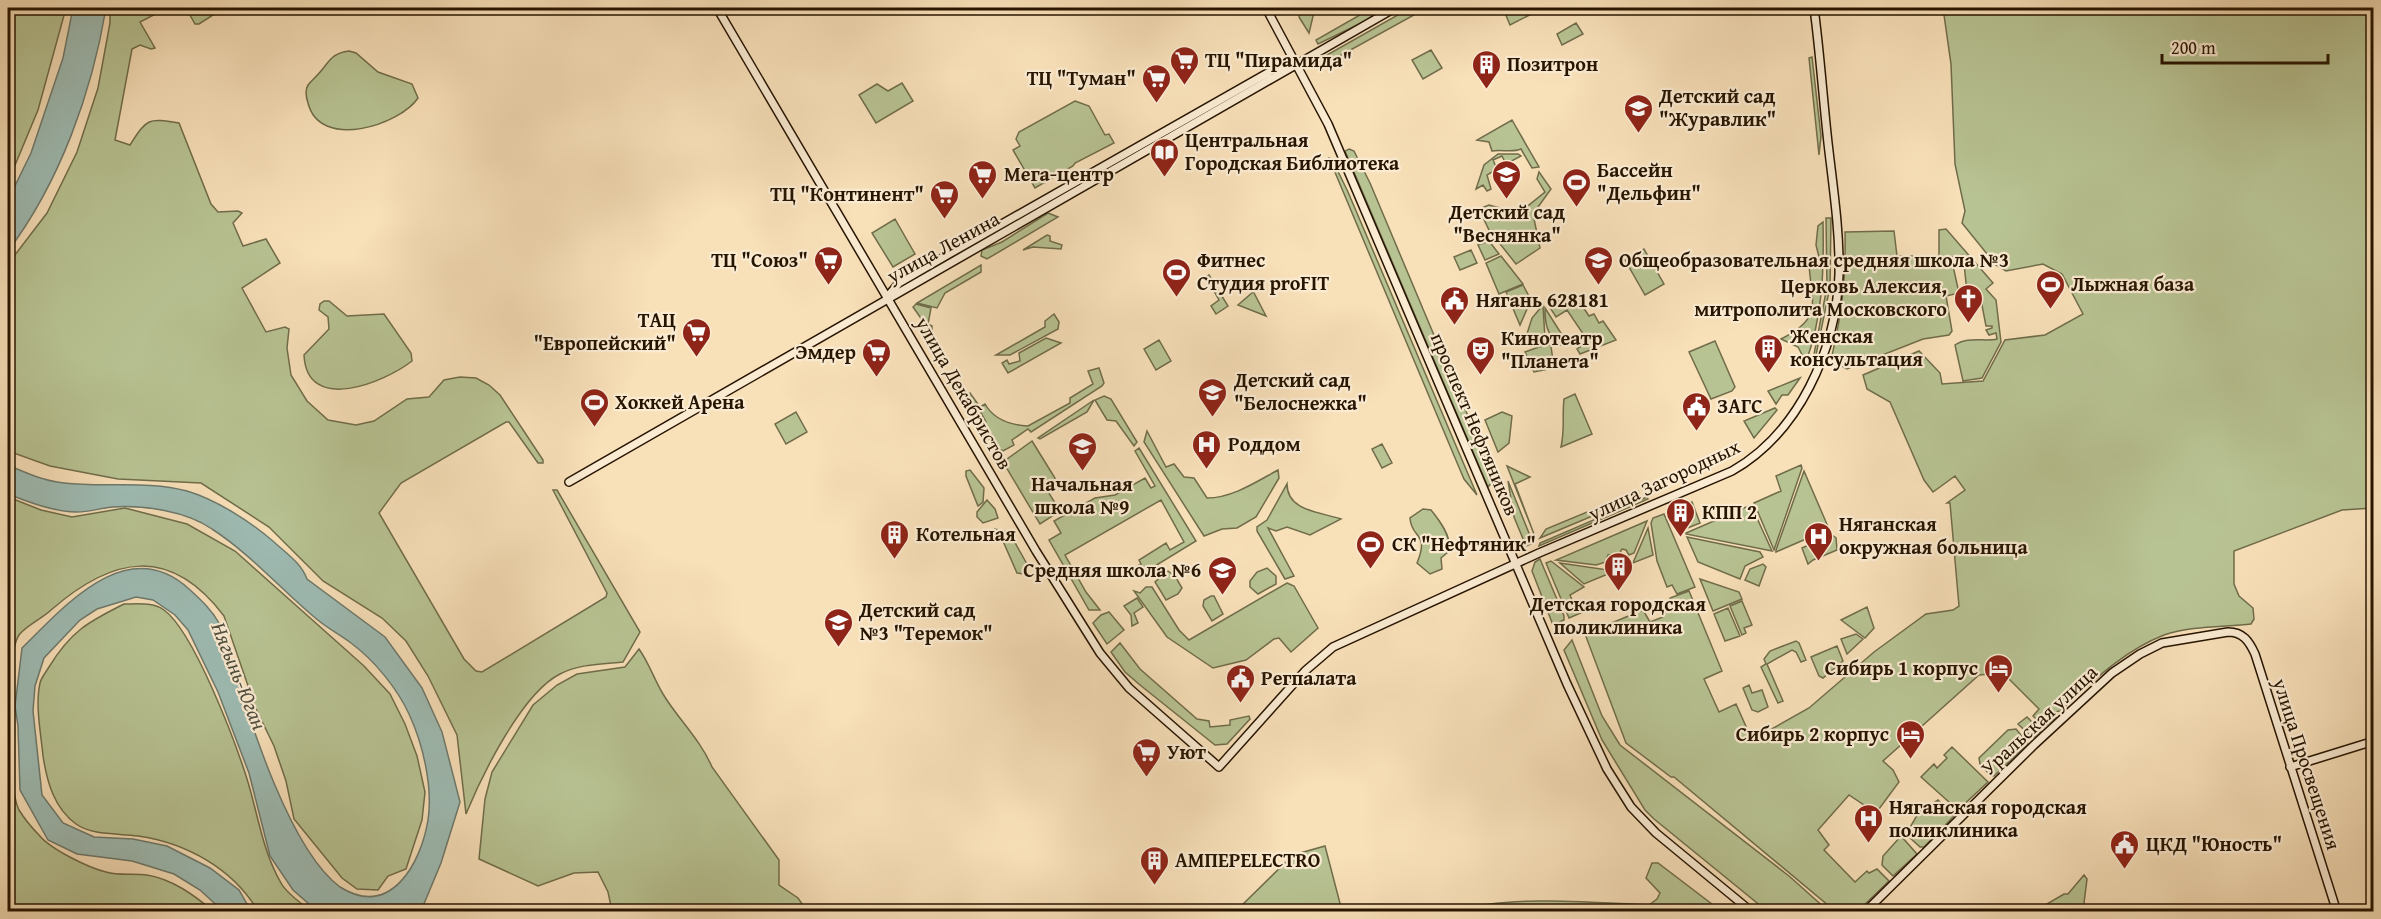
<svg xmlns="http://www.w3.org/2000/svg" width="2381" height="919" viewBox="0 0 2381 919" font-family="'Gentium Book Plus',serif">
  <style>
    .green { fill: #b8c393; stroke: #706c4a; stroke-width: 1.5 }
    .water { fill: #9ebcb4; stroke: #6e796c; stroke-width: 1.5 }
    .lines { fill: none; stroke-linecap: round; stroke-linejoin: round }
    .secondary-casing { stroke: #271400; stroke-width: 10 }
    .secondary { stroke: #faebd2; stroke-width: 7 }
    .labels { text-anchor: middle; stroke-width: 4.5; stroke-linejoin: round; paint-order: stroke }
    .poi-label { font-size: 20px; font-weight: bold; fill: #271400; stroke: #faebd2; text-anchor: start }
    .street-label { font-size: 20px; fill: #271400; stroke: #faebd2 }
    .water-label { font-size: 21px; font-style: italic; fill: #514f3f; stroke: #faebd2 }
  </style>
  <rect width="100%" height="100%" fill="#f8e0b9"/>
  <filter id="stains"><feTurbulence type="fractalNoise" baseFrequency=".00333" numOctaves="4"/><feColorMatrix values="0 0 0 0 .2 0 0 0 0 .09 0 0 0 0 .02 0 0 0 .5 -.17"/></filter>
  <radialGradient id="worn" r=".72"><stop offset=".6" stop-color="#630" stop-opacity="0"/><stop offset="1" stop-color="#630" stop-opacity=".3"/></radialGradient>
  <path class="green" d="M8 8H66L38 110 8 182Z
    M110 8H167L140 22 155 48 151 49 140 45 132 49 115 140 130 145C147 118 148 118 179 123L211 204 218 212 238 211 242 213 233 223 243 246 266 239 280 263 242 288 266 332 285 327 289 329 287 348 291 375 307 401 328 420 356 425 374 421 407 399 429 397 444 380 460 377 476 378 489 385 500 395 543 460V463H538L509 422H506L401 483 379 513 464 659 476 671 482 672 606 597 607 593 553 490H557L640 632 623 662C602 664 579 664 560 674 522 693 482 775 466 814L457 735 428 676 406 641 382 618 323 581 269 527 201 483 118 479 50 466 8 451V264L47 213 77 152 98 88 110 23Z
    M186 8H224L199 24H195Z
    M1301 8H1315L1309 33 1299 17Z
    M1372 8H1383L1376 16 1318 44 1316 40Z
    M1410 8 1414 15 1327 63 1325 59 1327 55Z
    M1503 8H1543L1510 25Z
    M1943 8H2373V508L2342 510 2234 551V584L2239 596 2253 608 2254 619 2251 624C2223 627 2190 626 2164 635 2123 651 2092 682 2060 711L2054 712 2056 718 2044 727 2033 716 2039 709 2003 673 1979 675 1883 761 1893 770 1899 782 1876 813 1849 795 1818 830 1829 845 1824 850 1855 882 1867 871 1869 873 1877 869 1889 881 1858 911H1835L1674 777H1671L1626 743 1585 634 1643 610 1650 622 1663 617 1670 598 1689 591 1722 671 1704 679 1719 712 1736 704 1752 740 1809 708 1874 652 1926 614 1953 610 1959 606 1950 503H1947L1965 490 1955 476 1933 492 1924 480 1890 402 1867 389 1863 375 1919 351 1940 373 1942 384 1983 381 2005 340 2045 335 2083 314 2062 274 2043 264 2006 271 1996 265 1962 223 1965 211 1955 164 1951 64Z
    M1576 23 1583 34 1562 45 1557 34Z
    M1431 50 1442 68 1423 79 1412 60Z
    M349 51 356 53 378 72 412 84 418 98C400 125 320 151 308 103 306 97 305 90 308 85 312 80 317 76 321 71 330 60 333 53 349 51Z
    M1812 57 1821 136 1819 155 1809 58Z
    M902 83 913 101 876 123 859 95 877 84 888 91Z
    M1075 101 1089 106 1105 135 1109 134 1114 143 1075 163 1073 166 1035 188 1013 150 1020 146 1016 139 1019 132Z
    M1512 120 1539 167 1532 168 1521 149C1512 153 1501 149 1492 151L1489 142 1477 140Z
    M1349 149 1354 151 1370 183 1484 454 1492 482 1488 487 1345 151Z
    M1498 154H1518L1521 156 1506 164 1502 156 1493 160 1497 169 1487 175 1491 189 1487 191 1483 185 1476 189 1484 165Z
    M1329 158 1332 159 1348 192 1477 495 1464 479 1458 465Z
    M1539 172 1551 189 1533 214 1540 248 1516 264 1489 230 1479 209 1489 205 1519 213 1545 192 1537 179Z
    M1048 213 1058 217 987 259 981 256 982 250 1002 242Z
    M1826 218H1831L1830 287 1816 355 1814 354 1827 287Z
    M895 219 915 254 893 267 872 233Z
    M1823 222C1824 270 1823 315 1806 362L1798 347 1781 339C1823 318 1812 304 1809 265L1819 257 1816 245 1818 226Z
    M1946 229 1993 283 1986 289 1996 300 2001 342 1982 378 1963 381 1955 345C1967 336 1985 342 1997 339L1996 333 1989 335 1986 330 1992 328V326H1986L1979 290 1967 292 1963 255 1951 257 1959 293 1946 296 1952 331 1949 335 1923 339 1847 369 1831 360C1842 313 1846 281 1845 232L1894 231 1897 256H1939V230Z
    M1047 235 1050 236V241L1062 245 1061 249 1033 247 1023 250Z
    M1489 241 1499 254 1485 260 1478 245Z
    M1644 249 1664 284 1645 295 1625 260Z
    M1471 250 1477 263 1460 270 1454 257Z
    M1501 256 1523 284 1499 294 1486 263Z
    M981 265V272L945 293 937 308 917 303Z
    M1209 275 1228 306 1216 314 1211 306 1219 300 1206 277Z
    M1523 285 1531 300 1520 325 1506 292Z
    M1253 292 1254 293 1266 316 1238 305Z
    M1562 298 1581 304 1589 316 1594 314 1599 323 1603 321 1616 340 1580 354 1577 349 1588 341 1567 310 1556 317 1549 306Z
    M324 301H329L347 316 384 314 411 353 412 361C385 382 307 415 304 355L329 329 328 317 319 310 320 304Z
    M916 304 931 308 928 324 932 326V334L913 307Z
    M1543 305 1545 339 1539 345 1524 343 1532 318Z
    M1545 308 1566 341 1560 345C1547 334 1545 326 1545 308Z
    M1054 314 1059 322 1058 329 1010 355H996L1045 327V321Z
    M1046 338 1061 343 1008 373 1002 363 1007 360 1009 364 1020 361 1019 353Z
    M1159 340 1171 361 1156 370 1144 349Z
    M1715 341 1735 387 1732 391 1711 399 1689 352Z
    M1547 344 1551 346 1553 361 1548 369 1534 372 1525 352Z
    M1099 368 1104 383 1102 386 1031 432 1028 429 1012 440 1014 445 1003 451 994 447 981 425 986 422 981 413 976 415 965 397 970 393 980 407 985 404C994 420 1010 425 1028 426L1070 403V398L1093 384 1088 371Z
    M1800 378 1788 395H1782L1776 404 1768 391Z
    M1575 394 1592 434 1561 447C1565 429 1562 417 1564 399Z
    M1104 396 1111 399 1137 442 1134 446 1116 421 1107 420 1095 400Z
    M1094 400 1087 412 1040 439 1038 438Z
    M1775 408 1777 410 1754 438 1744 421Z
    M796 412 807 432 786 444 775 424Z
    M1502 412 1512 416 1509 443 1498 452 1485 420Z
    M1147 431 1166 467 1174 464 1184 477 1194 478 1207 498C1232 498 1256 482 1278 470L1279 478 1256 517 1237 528 1222 529 1204 536 1144 442Z
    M1032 441 1058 483 1047 490 1060 511 1040 524 1003 462Z
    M1382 444 1392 463 1382 468 1372 449Z
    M1139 448 1196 541 1137 577 1129 578 1131 570 1141 564 1139 560 1166 543 1170 550 1184 542 1161 500 1065 555 1086 592 1100 610H1089L1049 540 1061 533 1054 521 1095 498 1115 495 1145 478 1151 488 1155 486 1135 451Z
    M1801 465 1802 468 1774 550 1754 503 1781 491 1776 476Z
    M1507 466 1530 477 1515 484 1534 534Z
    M970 470 984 488 983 502 978 506 966 476V471Z
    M1804 471 1829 529 1776 552V550Z
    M1508 481 1533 543 1526 546 1514 517Z
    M1287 484C1287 511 1320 512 1341 519L1310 535 1287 527 1276 531 1268 528 1294 576 1285 579 1257 531V527L1267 520Z
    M1638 491 1640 496 1540 538 1546 529Z
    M8 497 41 510 72 517 125 508 187 524 235 551 364 666 390 694 405 724 417 756 425 792 422 820 406 869 388 876 378 890 357 889 342 878 294 819 286 781 274 746 256 709 224 616C170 545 113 556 51 610 43 618 25 626 19 635 4 658 7 786 19 810 24 818 32 828 39 835 50 849 89 868 106 872 119 876 133 873 147 875 172 879 194 895 213 911H8Z
    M1647 497 1648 499 1539 546 1540 543Z
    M987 500 995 509 998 518 983 523 977 517V512Z
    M1692 502 1700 523 1685 529 1678 507Z
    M1751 505 1772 551 1686 534V533Z
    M1423 509 1431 510C1440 521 1452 537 1449 551L1441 558 1442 569 1430 574 1417 563C1430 532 1411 539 1410 518Z
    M1664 514 1695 587 1677 594 1672 585 1667 587 1657 561 1651 523 1653 518Z
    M1647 521 1634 553 1629 555 1626 550 1622 549 1619 554 1608 555 1606 562 1596 565 1556 560Z
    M1648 528 1653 555 1633 563Z
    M994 529 1009 532 1027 564 1024 574 1017 573 999 532Z
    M1832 535 1836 538 1837 550 1813 560 1808 564 1802 548Z
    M1687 537 1760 552 1763 557 1745 566 1740 579 1698 562Z
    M1540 559 1564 616V620L1553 625 1532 571 1535 562Z
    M1551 561 1584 587 1570 595 1574 605 1581 602 1585 611 1569 618 1546 563Z
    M1560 563 1615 571 1584 584Z
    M1763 564 1766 567 1759 586 1745 580 1750 569Z
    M1267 568 1276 576V584L1258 594 1250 587V581L1257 572Z
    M1168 571 1175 576 1182 588 1178 594 1166 600 1155 582Z
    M1700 579 1739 592 1742 599 1713 611Z
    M1287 583 1294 586 1318 628 1291 652 1279 638 1274 639 1246 660 1213 668 1167 637 1134 591 1140 593 1146 587H1152L1179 630 1189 640Z
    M1211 596H1214L1223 614 1212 621 1203 606 1204 600Z
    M1137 598 1143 607 1134 613 1138 623 1132 626 1131 615 1124 606Z
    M1742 601 1752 625 1744 628 1746 633 1742 635 1730 606Z
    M124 604C137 604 153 602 164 610 194 632 235 741 247 779 258 814 262 850 281 883 287 894 301 903 311 911H258C233 869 187 843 138 836 119 833 93 836 76 824 54 808 47 782 43 756 41 734 35 705 40 683 41 678 46 672 49 667 71 631 88 622 124 604Z
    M1867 607 1874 628 1865 638 1841 620Z
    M1728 608 1740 636 1725 641 1714 614Z
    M1109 612 1124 630 1107 644 1093 623 1101 615Z
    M1856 634 1863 639 1847 654 1841 639Z
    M1572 640 1602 716 1620 745 1789 876 1826 909 1824 911H1767L1654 819 1645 810 1602 740 1564 650Z
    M1796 641 1799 643 1806 660 1801 662 1796 652 1792 650 1767 664 1783 701 1778 703 1761 667 1766 664 1764 659 1770 651Z
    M1120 643 1140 669 1197 719 1209 721 1210 727 1230 725V720L1249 716 1250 719 1227 744 1215 745 1140 685 1125 672 1111 652Z
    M1837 646 1843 661 1823 678 1819 676 1811 657Z
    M639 649C649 663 654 679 663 694 678 719 700 739 712 767L779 860V885L798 898 807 911H612L608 892 598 872 574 873 538 886 479 859 485 799 492 772 533 705 557 685 577 674 625 667Z
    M1749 685 1752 693 1762 690 1768 707 1758 712 1752 710 1743 688Z
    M2027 717 2041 731 2033 738 2018 724Z
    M2016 729 2028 744 1994 776 1990 775 1980 764 1979 758 2008 730Z
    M1952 747 1988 782 1958 810 1921 777 1934 764 1937 768 1947 758 1944 755Z
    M1938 800 1954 816 1924 847H1920L1906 834 1919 812Z
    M1901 836 1917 854 1893 876 1882 865 1883 856Z
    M1325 846 1342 911H1236L1293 855Z
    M1652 863H1658L1721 911H1455C1511 895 1590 902 1649 905L1657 899 1660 893 1646 878Z
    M2084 875 2087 879 2083 911H2035L2064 894H2068Z"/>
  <path class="water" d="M73 8H106C92 92 60 182 8 251V200L31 153 63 58Z
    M8 465C26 473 44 481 64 483 105 488 147 480 187 491 217 500 251 522 274 542 287 554 301 563 307 579L385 637 422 688 442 732 460 802 441 863 421 911H317L293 890 270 856 249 773 218 692 188 630 175 615 153 600 136 597 97 609 80 620 44 658 35 686 33 711 42 795 63 823 94 837 133 839 167 846 210 868 239 890 251 911H223L200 890 174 874 132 861 77 854 48 840 20 790 18 726 15 706 22 648C64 607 127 532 189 589 201 600 211 609 219 623 241 691 284 846 340 887 391 919 421 863 428 820 433 787 423 744 409 714 397 688 374 660 351 643 339 634 325 627 313 616 280 588 249 553 212 529 186 511 144 505 113 507 101 508 89 512 77 512 54 512 29 502 8 494Z"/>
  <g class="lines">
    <defs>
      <path id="secondary" d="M717 8 1036 551 1100 653 1129 688 1219 767 1305 671 1333 647 1539 553 1732 471C1799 433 1836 350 1839 275 1840 231 1833 187 1828 143 1823 98 1820 53 1814 8
        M1266 8 1328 124 1567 684 1607 769 1631 807 1656 833 1752 912
        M889 295 899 283 949 254 1278 67 1295 63
        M569 482 1395 8
        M2290 767 2374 741
        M1865 912 2034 745 2112 673 2140 654 2162 643 2228 632C2243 632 2249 641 2255 654L2337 912"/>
    </defs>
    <use href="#secondary" class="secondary-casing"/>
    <use href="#secondary" class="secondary"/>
  </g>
  <defs>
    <symbol id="supermarket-pin" viewBox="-11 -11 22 30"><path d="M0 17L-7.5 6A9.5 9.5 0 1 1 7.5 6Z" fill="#8f2418" stroke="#faebd2"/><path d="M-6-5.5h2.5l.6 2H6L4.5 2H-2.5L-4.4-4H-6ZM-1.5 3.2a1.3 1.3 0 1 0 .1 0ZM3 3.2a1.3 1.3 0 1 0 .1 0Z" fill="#fff"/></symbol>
    <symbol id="building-pin" viewBox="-11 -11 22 30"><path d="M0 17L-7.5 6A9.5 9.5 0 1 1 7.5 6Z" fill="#8f2418" stroke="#faebd2"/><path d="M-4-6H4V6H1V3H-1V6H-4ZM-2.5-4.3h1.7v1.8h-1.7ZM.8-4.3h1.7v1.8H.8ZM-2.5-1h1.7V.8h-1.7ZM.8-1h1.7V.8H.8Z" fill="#fff"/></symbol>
    <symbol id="school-pin" viewBox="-11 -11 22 30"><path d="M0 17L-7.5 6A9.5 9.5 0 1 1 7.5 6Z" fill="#8f2418" stroke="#faebd2"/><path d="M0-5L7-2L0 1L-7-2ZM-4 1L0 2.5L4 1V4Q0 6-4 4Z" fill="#fff"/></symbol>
    <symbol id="library-pin" viewBox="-11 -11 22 30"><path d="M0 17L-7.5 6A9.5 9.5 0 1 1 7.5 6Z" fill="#8f2418" stroke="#faebd2"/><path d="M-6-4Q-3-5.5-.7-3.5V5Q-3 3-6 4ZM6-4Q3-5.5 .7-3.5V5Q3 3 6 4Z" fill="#fff"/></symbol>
    <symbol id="stadium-pin" viewBox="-11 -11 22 30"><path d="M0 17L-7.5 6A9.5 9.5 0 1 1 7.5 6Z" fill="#8f2418" stroke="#faebd2"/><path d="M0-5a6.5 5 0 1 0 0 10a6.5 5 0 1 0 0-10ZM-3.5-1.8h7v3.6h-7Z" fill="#fff"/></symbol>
    <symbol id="church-pin" viewBox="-11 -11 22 30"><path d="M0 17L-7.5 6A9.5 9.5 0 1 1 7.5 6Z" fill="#8f2418" stroke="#faebd2"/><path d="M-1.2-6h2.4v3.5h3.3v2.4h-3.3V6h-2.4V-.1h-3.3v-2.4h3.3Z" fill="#fff"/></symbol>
    <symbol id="civic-pin" viewBox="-11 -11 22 30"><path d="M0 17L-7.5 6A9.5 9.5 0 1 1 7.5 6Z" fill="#8f2418" stroke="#faebd2"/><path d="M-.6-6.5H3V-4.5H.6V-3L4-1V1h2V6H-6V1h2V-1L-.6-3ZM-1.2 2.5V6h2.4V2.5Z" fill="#fff"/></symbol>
    <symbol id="theatre-pin" viewBox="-11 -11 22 30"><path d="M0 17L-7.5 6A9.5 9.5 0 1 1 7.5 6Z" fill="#8f2418" stroke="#faebd2"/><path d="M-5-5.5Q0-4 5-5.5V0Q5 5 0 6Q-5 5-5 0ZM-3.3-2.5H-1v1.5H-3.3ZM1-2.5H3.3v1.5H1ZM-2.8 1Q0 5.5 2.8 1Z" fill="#fff"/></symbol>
    <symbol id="hospital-pin" viewBox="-11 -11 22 30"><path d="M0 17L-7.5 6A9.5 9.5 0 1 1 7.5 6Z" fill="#8f2418" stroke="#faebd2"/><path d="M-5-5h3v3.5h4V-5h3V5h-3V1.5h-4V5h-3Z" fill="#fff"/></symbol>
    <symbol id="hotel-pin" viewBox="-11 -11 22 30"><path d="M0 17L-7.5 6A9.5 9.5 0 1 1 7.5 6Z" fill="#8f2418" stroke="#faebd2"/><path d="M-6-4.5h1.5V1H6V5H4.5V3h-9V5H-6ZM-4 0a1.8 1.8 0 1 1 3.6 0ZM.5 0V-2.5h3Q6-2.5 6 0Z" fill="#fff"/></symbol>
  </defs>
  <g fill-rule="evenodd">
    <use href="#supermarket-pin" x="1168" y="44" width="33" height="45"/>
    <use href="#building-pin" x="1470" y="48" width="33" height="45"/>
    <use href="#supermarket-pin" x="1140" y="62" width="33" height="45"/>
    <use href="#school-pin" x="1622" y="92" width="33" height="45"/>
    <use href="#library-pin" x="1148" y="136" width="33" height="45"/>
    <use href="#supermarket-pin" x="966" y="158" width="33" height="45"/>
    <use href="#school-pin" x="1490" y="158" width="33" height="45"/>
    <use href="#stadium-pin" x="1560" y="166" width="33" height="45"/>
    <use href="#supermarket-pin" x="928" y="178" width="33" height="45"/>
    <use href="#supermarket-pin" x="812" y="244" width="33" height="45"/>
    <use href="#school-pin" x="1582" y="244" width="33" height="45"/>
    <use href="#stadium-pin" x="1160" y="256" width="33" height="45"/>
    <use href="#stadium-pin" x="2034" y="268" width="33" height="45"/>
    <use href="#church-pin" x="1952" y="282" width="33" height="45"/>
    <use href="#civic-pin" x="1438" y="284" width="33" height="45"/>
    <use href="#supermarket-pin" x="680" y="316" width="33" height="45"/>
    <use href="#building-pin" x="1752" y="332" width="33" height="45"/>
    <use href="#theatre-pin" x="1464" y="334" width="33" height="45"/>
    <use href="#supermarket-pin" x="860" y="336" width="33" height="45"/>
    <use href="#school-pin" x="1196" y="376" width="33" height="45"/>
    <use href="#stadium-pin" x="578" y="386" width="33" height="45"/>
    <use href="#civic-pin" x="1680" y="390" width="33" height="45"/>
    <use href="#hospital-pin" x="1190" y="428" width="33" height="45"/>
    <use href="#school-pin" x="1066" y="430" width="33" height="45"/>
    <use href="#building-pin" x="1664" y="496" width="33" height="45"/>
    <use href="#building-pin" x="878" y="518" width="33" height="45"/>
    <use href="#hospital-pin" x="1802" y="520" width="33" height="45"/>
    <use href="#stadium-pin" x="1354" y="528" width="33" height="45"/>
    <use href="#building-pin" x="1602" y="550" width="33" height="45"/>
    <use href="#school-pin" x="1206" y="554" width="33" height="45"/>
    <use href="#school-pin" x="822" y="606" width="33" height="45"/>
    <use href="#hotel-pin" x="1982" y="652" width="33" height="45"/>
    <use href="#civic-pin" x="1224" y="662" width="33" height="45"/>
    <use href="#hotel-pin" x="1894" y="718" width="33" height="45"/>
    <use href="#supermarket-pin" x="1130" y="736" width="33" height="45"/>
    <use href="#hospital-pin" x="1852" y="802" width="33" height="45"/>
    <use href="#civic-pin" x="2108" y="828" width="33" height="45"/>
    <use href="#building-pin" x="1138" y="844" width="33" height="45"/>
  </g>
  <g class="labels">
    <g class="poi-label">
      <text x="1205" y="67">ТЦ "Пирамида"</text>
      <text x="1507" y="71">Позитрон</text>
      <text x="1136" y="85" text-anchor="end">ТЦ "Туман"</text>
      <text x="1659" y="103">Детский сад<tspan x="1659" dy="23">"Журавлик"</tspan></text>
      <text x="1185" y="147">Центральная<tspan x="1185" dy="23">Городская Библиотека</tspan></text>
      <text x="1597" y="177">Бассейн<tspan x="1597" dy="23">"Дельфин"</tspan></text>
      <text x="1004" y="181">Мега-центр</text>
      <text x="924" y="201" text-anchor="end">ТЦ "Континент"</text>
      <text x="1507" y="219" text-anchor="middle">Детский сад<tspan x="1507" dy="23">"Веснянка"</tspan></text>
      <text x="808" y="267" text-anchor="end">ТЦ "Союз"</text>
      <text x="1197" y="267">Фитнес<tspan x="1197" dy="23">Студия proFIT</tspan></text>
      <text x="1619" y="267">Общеобразовательная средняя школа №3</text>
      <text x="2071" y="291">Лыжная база</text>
      <text x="1947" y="293" text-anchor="end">Церковь Алексия,<tspan x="1947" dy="23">митрополита Московского</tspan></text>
      <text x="1476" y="307">Нягань 628181</text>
      <text x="676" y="327" text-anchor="end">ТАЦ<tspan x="676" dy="23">"Европейский"</tspan></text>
      <text x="1790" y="343">Женская<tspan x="1790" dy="23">консультация</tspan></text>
      <text x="1501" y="345">Кинотеатр<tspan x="1501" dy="23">"Планета"</tspan></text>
      <text x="856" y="359" text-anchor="end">Эмдер</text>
      <text x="1234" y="387">Детский сад<tspan x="1234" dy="23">"Белоснежка"</tspan></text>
      <text x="615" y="409">Хоккей Арена</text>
      <text x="1717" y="413">ЗАГС</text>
      <text x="1228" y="451">Роддом</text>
      <text x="1082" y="491" text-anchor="middle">Начальная<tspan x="1082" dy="23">школа №9</tspan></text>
      <text x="1702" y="519">КПП 2</text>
      <text x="1839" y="531">Няганская<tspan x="1839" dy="23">окружная больница</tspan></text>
      <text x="916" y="541">Котельная</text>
      <text x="1392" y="551">СК "Нефтяник"</text>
      <text x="1201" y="577" text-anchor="end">Средняя школа №6</text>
      <text x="1618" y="611" text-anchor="middle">Детская городская<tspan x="1618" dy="23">поликлиника</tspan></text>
      <text x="859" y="617">Детский сад<tspan x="859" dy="23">№3 "Теремок"</tspan></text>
      <text x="1978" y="675" text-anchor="end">Сибирь 1 корпус</text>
      <text x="1261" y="685">Регпалата</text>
      <text x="1889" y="741" text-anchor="end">Сибирь 2 корпус</text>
      <text x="1167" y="759">Уют</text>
      <text x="1889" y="814">Няганская городская<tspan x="1889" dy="23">поликлиника</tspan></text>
      <text x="2146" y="851">ЦКД "Юность"</text>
      <text x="1175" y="867">АМПЕРELECTRO</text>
    </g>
    <g class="street-label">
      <text transform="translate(943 247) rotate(-29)" y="7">улица Ленина</text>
      <text transform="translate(964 393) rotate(60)" y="7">улица Декабристов</text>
      <text transform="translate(1475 424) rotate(67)" y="7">проспект Нефтяников</text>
      <text transform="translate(1664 480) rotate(-25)" y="7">улица Загородных</text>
      <text transform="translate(2039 720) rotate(-43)" y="7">Уральская улица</text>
      <text transform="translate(2307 764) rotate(72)" y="7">улица Просвещения</text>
    </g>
    <g class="water-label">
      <text transform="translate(239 676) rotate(68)" y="7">Нягынь-Юган</text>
    </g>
  </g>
  <rect width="2381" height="919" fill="none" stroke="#f8e0b9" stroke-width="30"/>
  <rect x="9" y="9" width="2363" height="901" fill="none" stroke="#271400" stroke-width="3"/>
  <rect x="15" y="15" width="2351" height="889" fill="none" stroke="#271400" stroke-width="1.5"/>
  <path d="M2162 54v9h166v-9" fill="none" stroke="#271400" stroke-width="3"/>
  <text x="2171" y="54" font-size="18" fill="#271400" stroke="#faebd2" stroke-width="4.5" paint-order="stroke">200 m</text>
  <rect width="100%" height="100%" filter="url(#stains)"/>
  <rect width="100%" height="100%" fill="url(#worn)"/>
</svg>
